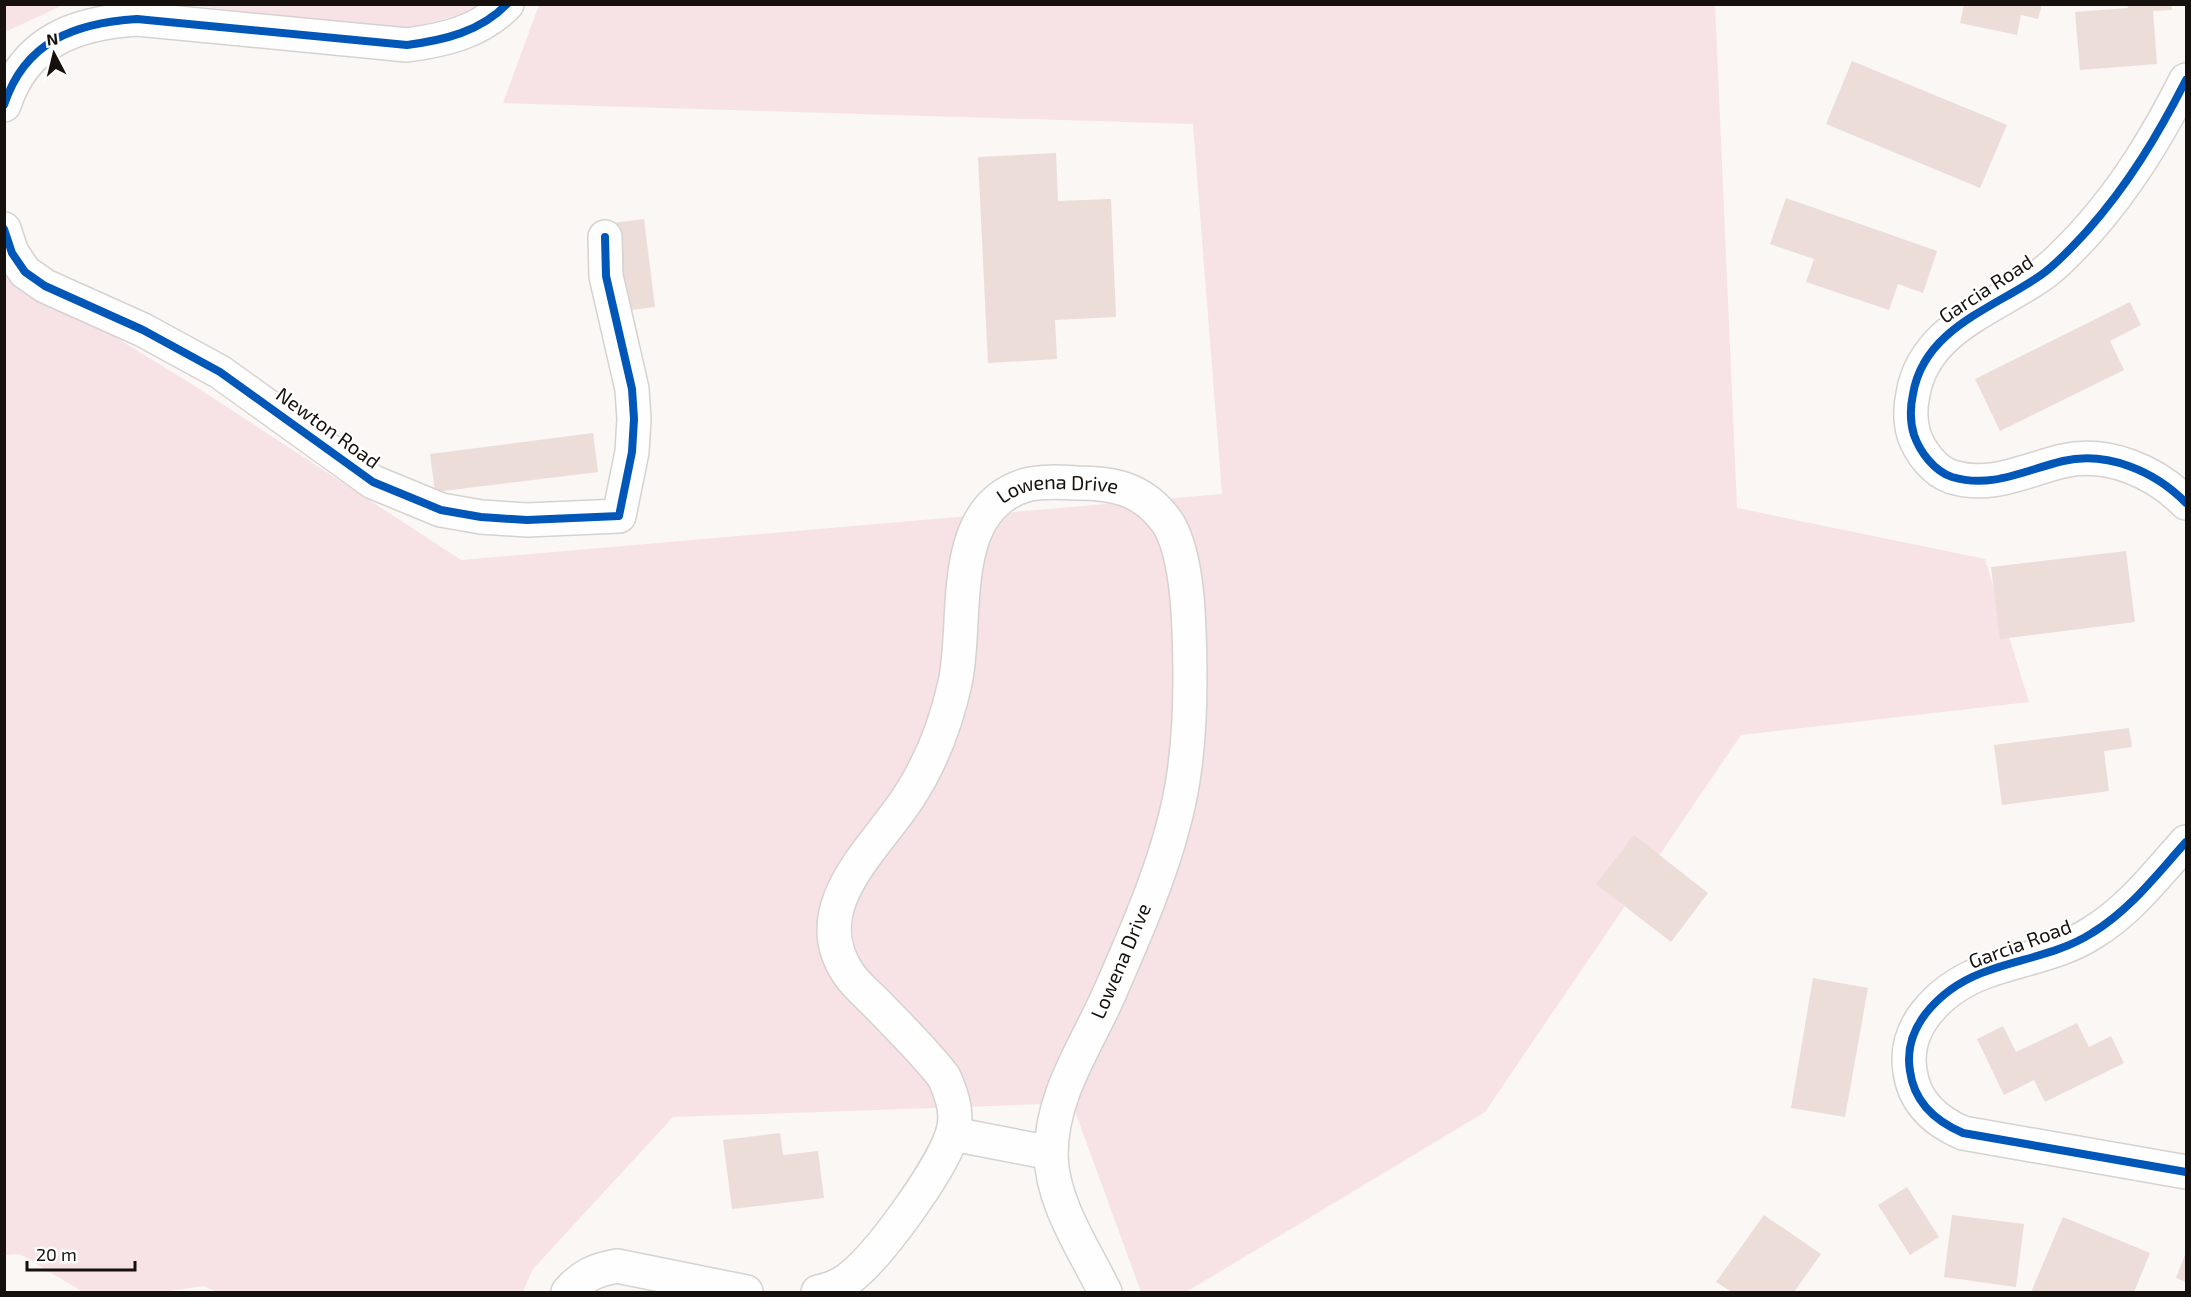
<svg xmlns="http://www.w3.org/2000/svg" width="2191" height="1297" viewBox="0 0 2191 1297" font-family="'Exo 2',sans-serif">
  <style>
    .green { fill: #f7e2e6 }
    .building { fill: #ecddd8 }
    .lines { fill: none; stroke-linecap: round; stroke-linejoin: round }
    .minor-casing { stroke: #d6d2ce; stroke-width: 36 }
    .minor { stroke: #fefefe; stroke-width: 33 }
    .cycleway-casing { stroke: #fff; stroke-width: 11 }
    .cycleway { stroke: #0057b8; stroke-width: 8 }
    .labels { text-anchor: middle; stroke-width: 4.5; stroke-linejoin: round; paint-order: stroke }
    .street-label { font-size: 20px; fill: #16110d; stroke: #fff }
  </style>
  <rect width="100%" height="100%" fill="#faf7f5"/>
  <path class="green" d="M5 4H63V5L5 32Z
    M189 5H480L476 10 403 30Z
    M539 5H1715L1737 508 1985 559 2029 702 1741 735 1485 1112 1186 1292H1141L1072 1103 673 1117 532 1270 523 1292H217L204 1286 162 1292H83L20 1254 5 1255 4 269 190 383 461 560 1222 494 1193 124 503 103Z"/>
  <path class="building" d="M1964 4H2042L2038 19 2021 15 2017 35 1960 23Z
    M2127 4H2171L2172 10 2153 11 2157 64 2080 70 2075 12 2128 8Z
    M1852 61 2007 125 1980 188 1826 124Z
    M1056 153 1058 201 1111 199 1116 317 1055 320 1057 359 988 363 978 157Z
    M1786 198 1937 251 1923 293 1898 284 1889 310 1806 282 1814 259 1770 244Z
    M644 219 655 307 623 311 612 223Z
    M2130 302 2141 325 2110 341 2124 370 2000 431 1975 379Z
    M593 433 598 472 435 492 430 454Z
    M2126 551 2135 622 2000 639 1991 567Z
    M2129 728 2132 747 2104 751 2109 791 2002 805 1994 745Z
    M1634 835 1708 893 1671 942 1596 884Z
    M1813 978 1868 988 1845 1117 1791 1108Z
    M2077 1023 2089 1047 2111 1036 2124 1063 2045 1102 2034 1080 2004 1095 1977 1039 2003 1026 2016 1052Z
    M780 1133 783 1155 818 1151 824 1198 732 1209 723 1140Z
    M1907 1187 1939 1237 1910 1255 1878 1205Z
    M1764 1215 1821 1254 1794 1292H1732L1716 1282Z
    M1952 1215 2024 1224 2016 1287 1944 1277Z
    M2063 1217 2150 1253 2134 1292H2031Z
    M2186 1252V1282L2176 1278Z"/>
  <g class="lines">
    <defs>
      <g id="minor">
        <path d="M2186 80C2158 135 2128 185 2087 231 2073 246 2057 264 2041 275 1992 309 1924 329 1913 394 1910 408 1910 422 1914 435 1920 452 1934 471 1952 477 1992 489 2025 470 2063 461 2107 451 2155 471 2186 503"/>
        <path d="M4 105C25 41 75 23 137 19L407 45C444 40 480 32 507 4"/>
        <path d="M4 229 12 253 25 272 45 286 143 330 220 372 373 482 441 510 481 517 527 520 619 516 632 452 634 419 632 389 606 276 605 237"/>
        <path d="M2186 842C2157 874 2130 910 2092 933 2061 953 2024 958 1990 970 1947 984 1902 1022 1910 1071 1914 1102 1935 1121 1963 1133L2186 1172"/>
        <path d="M953 1134 1051 1153"/>
        <path d="M568 1292C582 1276 595 1270 617 1266L746 1292"/>
        <path id="s1" d="M818 1292C827 1290 839 1286 847 1280 878 1258 940 1171 952 1135 959 1115 952 1095 944 1077 924 1051 900 1028 877 1004 867 994 855 984 848 973 804 907 875 849 908 798 931 763 946 724 955 683 969 621 945 509 1026 485 1042 481 1060 482 1076 483 1112 483 1141 488 1164 518 1184 542 1188 599 1189 630 1191 680 1191 730 1183 780 1172 851 1139 926 1110 992 1087 1045 1051 1094 1051 1155 1052 1203 1084 1249 1105 1292"/>
      </g>
    </defs>
    <use href="#minor" class="minor-casing"/>
    <use href="#minor" class="minor"/>
    <defs>
      <path id="cycleway" d="M2186 80C2158 135 2128 185 2087 231 2073 246 2057 264 2041 275 1992 309 1924 329 1913 394 1910 408 1910 422 1914 435 1920 452 1934 471 1952 477 1992 489 2025 470 2063 461 2107 451 2155 471 2186 503
        M4 105C25 41 75 23 137 19L407 45C444 40 480 32 507 4
        M4 229 12 253 25 272 45 286 143 330 220 372 373 482 441 510 481 517 527 520 619 516 632 452 634 419 632 389 606 276 605 237
        M2186 842C2157 874 2130 910 2092 933 2061 953 2024 958 1990 970 1947 984 1902 1022 1910 1071 1914 1102 1935 1121 1963 1133L2186 1172"/>
    </defs>
    <use href="#cycleway" class="cycleway-casing"/>
    <use href="#cycleway" class="cycleway"/>
  </g>
  <g class="labels">
    <g class="street-label">
      <text transform="translate(1986 289) rotate(-33)" y="7">Garcia Road</text>
      <text transform="translate(328 428) rotate(36)" y="7">Newton Road</text>
      <text dy="7" stroke="none"><textPath href="#s1" startOffset="994">Lowena Drive</textPath></text>
      <text transform="translate(2020 944) rotate(-20)" y="7">Garcia Road</text>
      <text transform="translate(1121 961) rotate(-67)" y="7">Lowena Drive</text>
    </g>
  </g>
  <rect width="2191" height="1297" fill="none" stroke="#16110d" stroke-width="12"/>
  <g transform="translate(54 54) rotate(353)" stroke="#ffffff" stroke-width="4.5" paint-order="stroke">
  <path d="M0-4.5L10 22L0 15L-10 22Z" fill="#16110d"/>
  <text y="-9" font-size="16" font-weight="bold" text-anchor="middle" fill="#16110d">N</text>
  </g>
  <path d="M27 1261v9h108v-9" fill="none" stroke="#16110d" stroke-width="3"/>
  <text x="36" y="1261" font-size="18" fill="#16110d" stroke="#ffffff" stroke-width="4.5" paint-order="stroke">20 m</text>
</svg>
